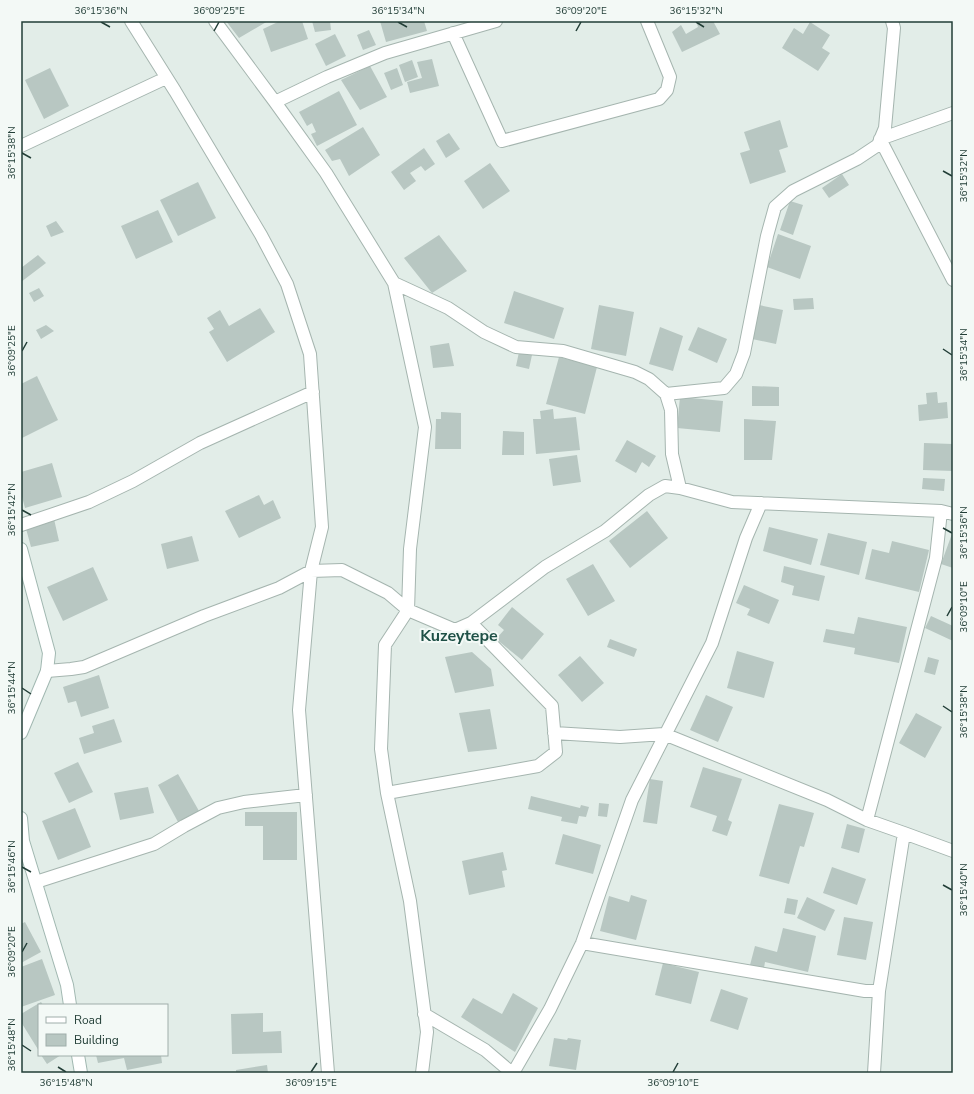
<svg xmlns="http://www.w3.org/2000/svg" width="974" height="1094" viewBox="0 0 974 1094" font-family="'Nunito Sans',sans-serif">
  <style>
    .building { fill: #b8c7c2 }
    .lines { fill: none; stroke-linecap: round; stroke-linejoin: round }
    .street-casing { stroke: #a5b5af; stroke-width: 14 }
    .secondary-casing { stroke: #a1b8b1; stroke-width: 14 }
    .street { stroke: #fff; stroke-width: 12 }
    .secondary { stroke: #fff; stroke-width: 12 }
    .ticks { fill: none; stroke: #223e37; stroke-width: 1.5 }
    .labels { text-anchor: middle; stroke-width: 4; stroke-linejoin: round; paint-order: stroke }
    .district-label { font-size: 16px; font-weight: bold; fill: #1e5046; stroke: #f3f9f6 }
    .neatline { fill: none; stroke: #223e37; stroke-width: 1.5 }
    .ticks-label { font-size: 10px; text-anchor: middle; fill: #223e37 }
  </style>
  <rect width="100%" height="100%" fill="#e2ede8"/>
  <path class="building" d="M226 21H268L239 38Z
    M280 21H302L308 39 271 52 263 29Z
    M312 21H330L331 30 315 32Z
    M380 21H424L427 31 386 42Z
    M696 21H713L720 34 682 52 672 32 681 25 686 34 698 27Z
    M810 22 830 35 822 48 830 53 818 71 782 48 794 28 803 34Z
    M369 30 376 45 363 50 357 35Z
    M335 34 346 56 326 66 315 44Z
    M432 59 439 86 410 93 407 82 422 78 417 62Z
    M412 60 418 77 405 82 399 65Z
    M370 66 387 97 360 110 341 80Z
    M50 68 69 106 44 119 25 80Z
    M397 68 403 85 391 90 384 73Z
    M339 91 357 125 317 146 311 134 316 132 312 123 307 126 299 112Z
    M780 120 788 147 779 150 786 172 750 184 740 153 750 150 744 132Z
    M363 127 380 155 349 176 340 159 332 161 325 150Z
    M449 133 460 149 446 158 436 141Z
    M424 148 435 164 425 171 421 166 410 173 416 181 404 190 391 172Z
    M490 163 510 191 483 209 464 181Z
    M842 174 849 185 829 198 822 188Z
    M198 182 216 218 178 236 160 200Z
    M790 201 803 205 793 235 780 230Z
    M158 210 173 242 136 259 121 226Z
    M56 221 64 232 51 237 46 226Z
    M778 234 811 246 800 279 767 267Z
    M439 235 467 271 432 293 404 258Z
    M38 255 46 263 21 282V268Z
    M39 288 44 296 34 302 29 293Z
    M514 291 564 308 554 339 504 323Z
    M813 298 814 309 794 310 793 299Z
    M599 305 634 312 626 356 591 349Z
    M759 305 783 310 776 344 752 339Z
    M260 308 275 332 227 362 209 332 214 329 207 318 220 310 229 326Z
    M46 325 54 331 41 339 36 330Z
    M660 327 683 336 673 371 649 364Z
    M698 327 727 339 717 363 688 350Z
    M449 343 454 366 433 368 430 346Z
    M519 352 532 355 529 369 516 366Z
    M559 357 597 367 585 414 546 404Z
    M37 376 58 420 22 438 21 384Z
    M752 386 779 387V406H752Z
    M937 392 938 403 947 402 948 418 919 421 918 405 927 404 926 393Z
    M680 397 723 401 720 432 677 428Z
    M553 409 554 419 576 417 580 450 536 454 533 419H541L540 411Z
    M441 412 461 413V449H435L436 419H441Z
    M744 419 776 421 772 460H744Z
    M503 431 524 432V455H502Z
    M627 440 656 456 649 467 642 462 636 473 615 461Z
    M924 443 953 444V471L923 470Z
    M577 455 581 482 553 486 549 459Z
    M52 463 62 497 25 508 21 493V472Z
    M923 478 945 479 944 491 922 489Z
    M259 495 264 505 273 500 281 518 239 538 225 511Z
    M647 511 668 538 630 568 609 541Z
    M54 519 59 541 31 547 25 525Z
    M769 527 818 539 811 565 763 551Z
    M953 531V568L941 564Z
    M828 533 867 542 859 575 820 565Z
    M192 536 199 561 167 569 161 544Z
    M892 541 929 550 919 592 865 579 872 549 889 553Z
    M593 564 615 601 588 616 566 579Z
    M784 566 825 576 819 601 792 595 794 586 781 582Z
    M93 567 108 600 63 621 47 587Z
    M744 585 779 600 769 624 747 615 750 609 736 603Z
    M512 607 544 634 522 660 496 639 504 630 498 625Z
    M931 616 953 626V641L925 628Z
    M858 617 907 627 899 663 854 654 855 648 823 642 826 629 854 634Z
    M610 639 637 649 634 657 607 647Z
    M737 651 774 662 764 698 727 688Z
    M472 652 491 669 494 686 455 693 445 657Z
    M580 656 604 683 582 702 558 675Z
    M928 657 939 660 935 675 924 672Z
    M99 675 109 708 81 717 76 701 68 703 63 687Z
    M706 695 733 707 718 742 690 730Z
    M490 709 497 749 468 752 459 713Z
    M916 713 942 727 925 758 899 743Z
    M114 719 122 742 84 754 79 738 94 733 92 726Z
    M78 762 93 792 69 803 54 773Z
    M703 767 742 779 728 820 732 822 727 836 712 831 717 816 690 807Z
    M178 774 199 811 178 822 158 785Z
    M650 779 663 781 657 824 643 822Z
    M148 787 154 813 120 820 114 793Z
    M531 796 580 808 581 805 589 807 586 817 579 816 577 824 561 821 562 817 528 809Z
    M599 803 609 804 607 817 598 816Z
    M779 804 814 813 804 847 800 846 789 884 759 876Z
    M75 808 91 847 58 860 42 821Z
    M245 812H297V860H263V826H245Z
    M847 824 865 829 859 853 841 848Z
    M563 834 601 845 593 874 555 864Z
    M503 852 507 870 502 871 505 887 469 895 462 861Z
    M832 867 866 879 857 905 823 893Z
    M631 895 647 900 636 940 600 931 609 896 629 902Z
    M807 897 835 910 825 931 797 918Z
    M787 898 798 900 795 915 784 913Z
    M844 917 873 922 866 960 837 955Z
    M25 922 41 952 21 963V924Z
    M783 928 816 936 808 972 765 962 764 968 750 965 755 946 777 952Z
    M42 959 55 995 21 1007V967Z
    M663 963 699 972 691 1004 655 995Z
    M721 989 748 998 738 1030 710 1021Z
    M513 993 538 1008 515 1052 461 1017 473 998 502 1014Z
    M41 1002 43 1005H39V1051L21 1022V1014Z
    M263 1013V1032L281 1031 282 1053 232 1054 231 1014Z
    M554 1038 567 1040 568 1038 581 1040 576 1070 549 1066Z
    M41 1055H61L47 1064Z
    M96 1055H161L162 1063 127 1070 124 1058 98 1063Z
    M267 1065 268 1073H236V1070Z"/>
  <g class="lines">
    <defs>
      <path id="street" d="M131 21 175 91 261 235 287 284 310 354 322 527 311 571 299 710 328 1073
        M215 21 275 102 326 173 394 283 425 427 410 549 408 610 385 645 381 749 387 793 410 901 427 1032 422 1073
        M453 33 502 141 659 99 667 90 670 77 647 21
        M275 102 327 77 385 53 496 21
        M953 113 880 139 953 280
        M21 146 166 78
        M394 283 448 308 484 332 516 347 563 351 635 372 649 379 666 394 671 410 672 454 680 488
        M666 394 724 388 736 374 744 353 767 236 775 207 793 191 857 159 878 145 885 128 894 28 892 21
        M21 525 89 502 133 481 200 443 313 392
        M47 671 71 669 84 667 204 616 279 588 311 571 342 570 388 593 408 610 455 630 471 623 545 567 605 531 649 495 665 486 680 488 732 502 941 511 953 514
        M554 733 620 737 664 734 827 800 867 820 904 833 879 991H865L582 943
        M387 793 538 766 556 752 552 706 471 623
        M867 820 936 558 941 511
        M904 833 953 851
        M36 882 154 844 184 826 218 808 244 802 306 795
        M424 1014 485 1050 512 1073
        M513 1073 550 1009 582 943 632 800 712 643 746 538 761 503
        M874 1073 879 991"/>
      <path id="secondary" d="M21 549 49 653 47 671 21 733
        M21 818 23 841 67 985 70 1005
        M78 1055 81 1073"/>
    </defs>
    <use href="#street" class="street-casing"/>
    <use href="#secondary" class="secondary-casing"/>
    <use href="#street" class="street"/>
    <use href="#secondary" class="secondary"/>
  </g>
  <path class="ticks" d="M101 22 110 27M398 22 407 27M696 22 704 27M214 31 219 22M576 31 581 22M22 153 31 158M943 171 952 176M943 349 952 355M22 351 27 342M22 510 31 515M943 528 952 533M947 616 952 607M22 688 31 694M943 706 952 712M22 867 31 872M943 885 952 890M22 952 27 943M22 1045 31 1051M58 1067 66 1072M311 1072 317 1063M673 1072 678 1063"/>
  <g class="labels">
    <g class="district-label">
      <text x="459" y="641">Kuzeytepe</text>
    </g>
  </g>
  <rect width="974" height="1094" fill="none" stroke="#f3f9f6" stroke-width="44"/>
  <rect x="38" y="1004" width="130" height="52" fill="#f3f9f6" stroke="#9faeaa"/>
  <rect x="46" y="1017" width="20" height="6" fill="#ffffff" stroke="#9faeaa"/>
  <text x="74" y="1024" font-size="12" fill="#223e37">Road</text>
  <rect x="46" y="1034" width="20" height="12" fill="#b8c7c2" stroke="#9faeaa"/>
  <text x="74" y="1044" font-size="12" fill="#223e37">Building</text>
  <rect x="22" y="22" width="930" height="1050" class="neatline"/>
  <g class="ticks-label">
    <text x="101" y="14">36°15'36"N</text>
    <text x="219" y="14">36°09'25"E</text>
    <text x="398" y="14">36°15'34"N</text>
    <text x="581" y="14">36°09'20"E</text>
    <text x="696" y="14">36°15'32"N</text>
    <text transform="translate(11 153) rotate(-90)" y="4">36°15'38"N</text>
    <text transform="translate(963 176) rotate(-90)" y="4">36°15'32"N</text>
    <text transform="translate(11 351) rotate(-90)" y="4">36°09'25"E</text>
    <text transform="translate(963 355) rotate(-90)" y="4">36°15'34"N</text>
    <text transform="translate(11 510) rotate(-90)" y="4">36°15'42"N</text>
    <text transform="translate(963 533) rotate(-90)" y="4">36°15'36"N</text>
    <text transform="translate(963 607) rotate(-90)" y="4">36°09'10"E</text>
    <text transform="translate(11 688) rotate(-90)" y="4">36°15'44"N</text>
    <text transform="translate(963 712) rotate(-90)" y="4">36°15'38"N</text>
    <text transform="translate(11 867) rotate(-90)" y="4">36°15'46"N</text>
    <text transform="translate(963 890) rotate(-90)" y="4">36°15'40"N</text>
    <text transform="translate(11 952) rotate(-90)" y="4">36°09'20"E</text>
    <text transform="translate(11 1045) rotate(-90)" y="4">36°15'48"N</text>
    <text x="66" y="1086">36°15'48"N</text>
    <text x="311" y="1086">36°09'15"E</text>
    <text x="673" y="1086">36°09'10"E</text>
  </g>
</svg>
